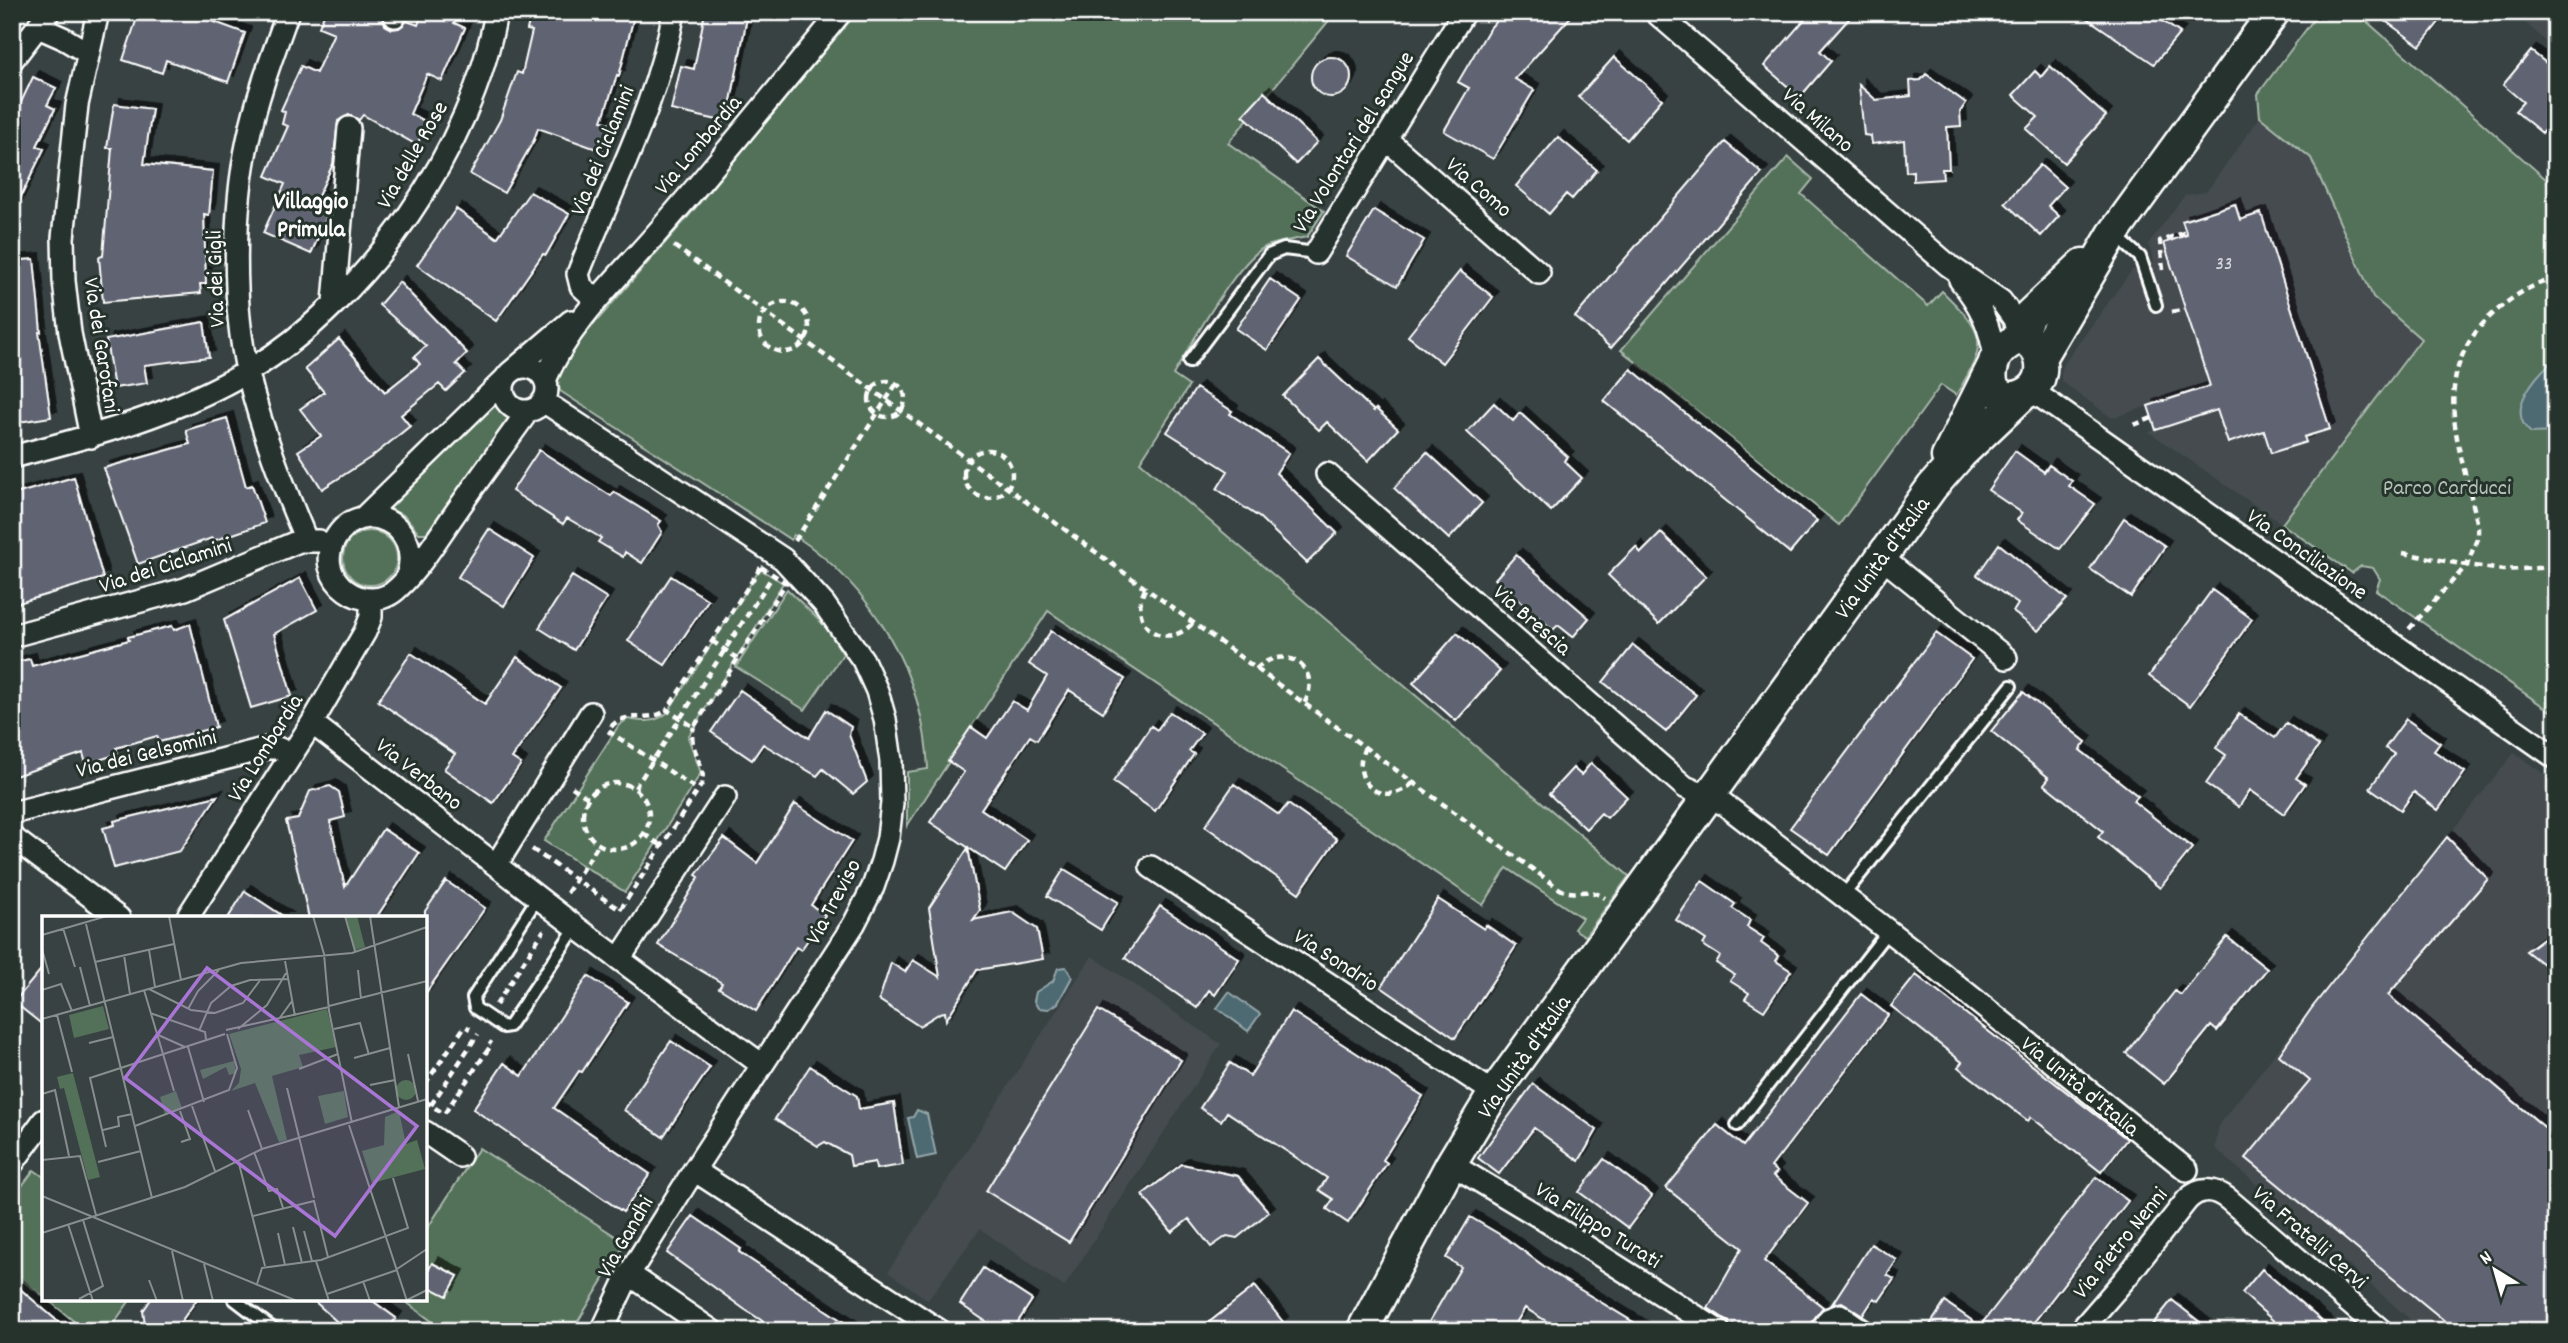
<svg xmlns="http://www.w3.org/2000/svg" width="2568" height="1343" viewBox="0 0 2568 1343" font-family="Dekko,sans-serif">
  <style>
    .built { fill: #444c50 }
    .green { fill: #537159; stroke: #a9b8ac; stroke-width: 2 }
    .water { fill: #4d6a73; stroke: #94a6ab; stroke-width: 2 }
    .building { fill: #616472; stroke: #fff; stroke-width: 2; filter: url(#shadow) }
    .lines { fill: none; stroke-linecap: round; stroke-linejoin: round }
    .lane-casing { stroke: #fff; stroke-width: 16 }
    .street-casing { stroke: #fff; stroke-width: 26 }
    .secondary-casing { stroke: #fff; stroke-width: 35 }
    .path { stroke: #fff; stroke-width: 4.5; stroke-dasharray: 7 5; stroke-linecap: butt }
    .lane { stroke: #26332d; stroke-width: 10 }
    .street { stroke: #26332d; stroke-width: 21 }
    .secondary { stroke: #26332d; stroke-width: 30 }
    .labels { text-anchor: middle; stroke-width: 6; stroke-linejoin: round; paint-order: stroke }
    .number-label { font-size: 19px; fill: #d8d8dc }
    .street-label { font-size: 23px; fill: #fff; stroke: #26332d }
    .park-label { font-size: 23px; fill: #b2bfb4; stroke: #26332d }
    .neighbourhood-label { font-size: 24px; font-weight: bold; fill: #fff; stroke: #26332d }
    .inset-road { fill: none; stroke: #888e8e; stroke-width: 2 }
    .view { fill: #a976d5; fill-opacity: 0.15; stroke: #a976d5; stroke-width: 3.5 }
    .inset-edge { fill: none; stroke: #fff; stroke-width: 3.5 }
  </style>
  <defs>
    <filter id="shadow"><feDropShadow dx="6" dy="-6" stdDeviation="0" flood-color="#0009"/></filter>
  </defs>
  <rect width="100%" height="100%" fill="#384242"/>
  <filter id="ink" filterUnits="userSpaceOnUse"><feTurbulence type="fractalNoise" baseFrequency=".0143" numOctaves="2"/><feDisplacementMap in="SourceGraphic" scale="14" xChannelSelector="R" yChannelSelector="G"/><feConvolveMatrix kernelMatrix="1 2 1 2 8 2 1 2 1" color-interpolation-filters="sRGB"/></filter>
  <g filter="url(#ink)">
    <path class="built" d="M2514 12H2556V51Z
      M2260 117 2311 158 2373 297 2421 339 2282 524 2149 432 2171 424 2163 401 2112 418 2061 381V373L2063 365 2132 270 2154 262 2148 244 2185 195 2206 192Z
      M2514 753 2556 782V1331H2423L2215 1148 2219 1124Z
      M1092 956 1221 1044 1064 1287 980 1229 928 1300 888 1272Z"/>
    <path class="green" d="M857 12H1336L1228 143 1324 211 1307 237C1294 240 1278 241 1265 247 1236 262 1191 345 1173 375L1189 386 1140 462 1629 876 1585 936 1574 929 1582 918 1507 868 1483 905 1048 611 907 826V772L928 769C924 675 873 587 794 535L791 540 560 391 557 377 563 363 581 339 687 218Z
      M2319 12H2356L2556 188V704L2550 711 2376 590 2380 579 2373 568 2361 566 2352 573 2282 524 2421 339 2373 297 2311 158 2260 117 2258 94Z
      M1788 157 1813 179 1801 194 1928 306 1942 291C1986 334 1989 341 1956 395L1941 385 1839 525 1621 350Z
      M494 404 501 412 510 418 429 530 426 533H419L405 516 387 508Z
      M343 558a27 27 0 1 1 54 0a27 27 0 1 1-54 0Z
      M760 569 783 583 688 737 701 773 625 892 544 841 619 725 628 719C643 722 655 723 667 713Z
      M787 589 825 626 843 654 805 710 736 667Z
      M479 1148 626 1243 572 1331H445L402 1299H425V1232Z
      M34 1170 44 1177V1297L12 1273V1199Z
      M46 1299H131L108 1331H86Z"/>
    <path class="water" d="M2556 358V432L2531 433C2504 410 2536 375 2556 358Z
      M1066 967 1072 977 1058 1003 1049 1009 1038 1008 1034 1001 1036 992 1053 981 1058 968Z
      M1229 992 1260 1014 1248 1031 1217 1008Z
      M917 1110 927 1114 936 1155 917 1159 908 1118 913 1117Z"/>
    <path class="building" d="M139 12H187L245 33 228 82 166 60 162 73 123 60Z
      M325 12H382L385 25 392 29 399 28 407 21 418 25 423 12H458L454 23 465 28 442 81 427 74 410 114 427 122 417 145 363 115 359 120 349 115 338 121 333 164 318 196 329 201 328 214 311 254 263 233 285 184 266 176 288 126 282 124 285 112 281 110 301 66 316 73 334 33 319 27Z
      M531 12H635L619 76 617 75 602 121 612 124 602 151 538 128 534 140 504 193 470 174 500 120 517 72 522 74 532 31 527 30Z
      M705 12H748L727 122 671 110 681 66 694 69Z
      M1504 12H1575L1515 79 1534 90 1493 159 1444 131 1469 88 1458 82 1489 29Z
      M1811 12H1855L1820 51 1831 61 1800 97 1764 66Z
      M2078 12H2149L2180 33 2154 64Z
      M2373 12H2447L2420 46Z
      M2531 51 2556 71V116L2542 133 2515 111 2523 102 2503 85Z
      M1614 57 1662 99 1627 140 1578 97Z
      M1311 77a20 20 0 1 1 40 0a20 20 0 1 1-40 0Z
      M2050 66 2106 116 2064 163 2026 129 2038 117 2013 95 2035 71 2041 77Z
      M1926 74 1966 103 1960 112 1961 126 1947 127 1949 169H1942L1943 179 1913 181V171L1906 172 1904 140 1872 144 1871 136 1864 135 1859 85 1876 100 1911 96 1910 81 1921 80Z
      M33 77 56 88 47 105 55 109 37 146 44 149 12 215V121Z
      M1264 92 1317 142 1296 164 1243 115Z
      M114 104 152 109 144 164 213 171 209 215 204 214 206 284H200L201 293 103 302 99 257 103 256 112 148H107Z
      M1558 137 1597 170 1572 199 1566 194 1549 214 1516 186Z
      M1725 142 1762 173 1611 348 1575 317Z
      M2040 165 2065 187 2048 206 2059 216 2041 236 2005 203Z
      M530 192 569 214 546 255 543 254 496 321 417 265 456 209 497 238Z
      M2235 204 2240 220 2261 213 2330 429 2304 437 2306 442 2271 453 2264 431 2228 443 2217 410 2156 430 2148 406 2210 386 2164 243 2187 235 2182 221Z
      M1374 210 1424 240 1397 286 1346 256Z
      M34 259 41 332H39L51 417 12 423V261Z
      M1460 271 1493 297 1442 363 1408 336Z
      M1270 279 1301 300 1267 350 1236 329Z
      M399 282 467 353 456 364 465 373 446 391 439 384 401 415 410 426 373 456 322 489 298 451 321 436 300 409 324 392 305 369 339 339 385 392 420 364 414 357 426 346 379 305Z
      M204 322 209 357 144 365 147 383 114 388 106 340Z
      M1319 359 1374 411 1376 409 1398 429 1368 461 1327 422 1319 430 1283 396Z
      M1631 369 1817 521 1790 553 1604 401Z
      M1196 388 1232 411 1230 414 1289 453 1276 473 1337 533 1307 563 1260 518 1217 489 1228 471 1167 432Z
      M1494 403 1513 421 1520 413 1568 457 1564 461 1582 478 1551 511 1467 432Z
      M227 418 246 487 252 485 265 523 213 541 212 538 138 564 104 468 190 444 186 430Z
      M539 450 611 496 614 492 661 521 658 525 662 532 642 563 625 552 623 557 598 542 601 538 567 518 563 524 512 491Z
      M2015 451 2044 472 2049 465 2072 481 2069 486 2095 504 2060 549 2017 520 2022 513 1988 490Z
      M1427 452 1482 503 1449 539 1394 488Z
      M74 477 103 578 12 605V495Z
      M2124 518 2165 546 2131 597 2090 569Z
      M489 529 534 558 504 606 458 577Z
      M1661 533 1706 576 1659 624 1608 575 1636 547 1641 553Z
      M1999 544 2067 599 2038 631 2013 612 2018 604 1977 575Z
      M1516 555 1589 618 1573 637 1558 625 1553 630 1495 579Z
      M572 576 607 598 574 650 539 628Z
      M671 576 708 600 665 665 628 641Z
      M300 578 317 610 274 634 292 696 251 708 224 620Z
      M2212 590 2252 619 2190 706 2149 676Z
      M190 624 216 727 159 742 157 736 116 748 118 754 86 764 83 753 12 777V663L30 659 32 666 129 640 128 637 172 626 174 630Z
      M1051 631 1125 679 1103 712 1069 690 1037 740 1030 736 981 809 1027 840 1005 872 930 822 964 772 948 761 971 727 987 738 1012 701 1027 710 1047 676 1029 664Z
      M1457 633 1500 671 1456 721 1413 683Z
      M1936 633 1972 659 1829 855 1790 828Z
      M1633 645 1696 695 1666 732 1603 682Z
      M411 653 485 704 517 657 561 688 512 758 521 764 493 803 444 769 455 754 378 701Z
      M740 690 809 738 826 710 851 727 849 735 867 782 853 794 823 769 817 776 763 744 752 760 711 732Z
      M2023 692 2086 742 2080 750 2138 796 2133 801 2192 848 2160 888 2098 837 2103 831 2044 784 2049 778 1991 731Z
      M1170 712 1202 733 1189 751 1194 754 1155 811 1113 782 1151 726 1157 730Z
      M2239 714 2275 738 2286 723 2319 746 2296 778 2305 784 2284 814 2250 790 2239 807 2206 784 2226 755 2216 748Z
      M2406 719 2440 743 2434 751 2465 772 2438 810 2414 792 2401 810 2370 788 2394 754 2385 748Z
      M1591 763 1627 797 1607 818 1601 813 1586 829 1549 794 1573 768 1581 775Z
      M1234 784 1279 815 1288 804 1337 839 1299 893 1205 826Z
      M330 786 339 792 345 817 330 821 345 887 383 829 419 853 376 918H309L286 821 298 819 310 791Z
      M217 796 180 851 114 868 103 828 115 825 114 821Z
      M795 804 852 841 811 905 825 915 801 950 796 947 756 1011 719 988 722 983 658 945 699 877 696 875 724 838 757 863Z
      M2447 837 2488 879 2388 995 2556 1137V1331H2457L2246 1158 2310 1081 2279 1055 2311 1009Z
      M968 848 980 910 973 920 1012 912 1037 929 1043 959 977 970 946 1020 945 1012 940 1013 919 1026 879 1000 891 963 905 972 913 960 940 977 929 908Z
      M1064 869 1118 902 1101 930 1047 896Z
      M446 881 485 908 425 994V911Z
      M1702 881 1735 904 1732 908 1750 920 1747 927 1764 938 1761 943 1779 956 1776 961 1791 971 1764 1011 1745 999 1749 993 1730 981 1734 975 1716 963 1720 956 1703 945 1706 940 1676 920Z
      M245 891 286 918H228Z
      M1438 899 1484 929 1486 925 1516 946 1455 1038 1381 987Z
      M1160 906 1239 959 1215 995 1209 990 1197 1008 1125 958Z
      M2556 929V974L2526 951Z
      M2227 937 2267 969 2217 1031 2211 1026 2164 1084 2126 1053 2175 991 2181 995Z
      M44 966V1026L14 1002Z
      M1916 975 2127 1139 2101 1172 2031 1117 2028 1121 1958 1067 1962 1062 1891 1006Z
      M588 976 628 1002 582 1072 579 1071 554 1108 650 1174 623 1212 473 1109 504 1063 522 1076Z
      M1861 994 1888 1015 1771 1167 1777 1172 1773 1176 1808 1203 1764 1261 1823 1307 1810 1324 1808 1331H1743L1708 1308 1742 1248 1666 1188 1717 1125 1743 1146Z
      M1098 1010 1181 1060 1069 1242 986 1191Z
      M1291 1011 1423 1096 1383 1160 1387 1163 1348 1223 1327 1209 1333 1199 1319 1190 1327 1178 1227 1112 1221 1121 1200 1108 1230 1063 1250 1076Z
      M671 1041 710 1067 663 1137 624 1110Z
      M810 1066 857 1096 859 1109 894 1103 903 1165 876 1169 875 1162 851 1166 849 1155 825 1142 818 1146 775 1119Z
      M1533 1084 1597 1130 1579 1161 1534 1128 1499 1174 1478 1158Z
      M1604 1159 1652 1196 1628 1228 1579 1192Z
      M1182 1164 1238 1176 1269 1212 1237 1238 1227 1236 1211 1247 1189 1219 1172 1232 1142 1195Z
      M2096 1177 2128 1201 2027 1331H1926L1945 1302 1980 1326Z
      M693 1216 741 1249 739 1252 857 1331H778L744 1309 667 1253Z
      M1470 1217 1504 1237 1556 1275 1648 1331H1562L1525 1308 1511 1331H1439L1428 1324 1461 1267 1446 1258Z
      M1871 1244 1897 1260 1887 1275 1894 1279 1879 1301 1874 1298 1863 1315 1842 1302 1832 1304Z
      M432 1263 458 1276 447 1296 425 1285V1277Z
      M983 1268 1032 1300 1012 1331H1000L960 1304Z
      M2262 1269 2333 1331H2285L2242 1293Z
      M12 1282 69 1331H12Z
      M1255 1286 1283 1322 1272 1331H1198Z
      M151 1299H197L180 1323V1331H146L143 1311Z
      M312 1299H370L396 1318 387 1331H347Z
      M2172 1300 2211 1331H2147Z"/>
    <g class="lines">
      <defs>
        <path id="lane" d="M2114 234 2140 257 2156 305
          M1189 362 1269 255 1284 249 1316 253
          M1843 896 2011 686
          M538 897 473 998 475 1008 503 1027 509 1026 576 927
          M1737 1125 1888 931
          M234 1299 276 1331"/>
        <path id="street" d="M288 12C273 54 257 96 248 140 233 209 232 305 248 374 262 432 283 485 306 540
          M1655 12 1948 265 2001 301 2014 319 2019 339
          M395 16 396 12
          M38 27 63 38 88 53
          M12 60 49 12
          M1386 139 1539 273
          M1316 253 1464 12
          M1960 280C1980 304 1991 327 1995 359
          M596 300 581 286 578 274C612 187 657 105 674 12
          M334 302 349 128
          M503 389a22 22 0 1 1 44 0a22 22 0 1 1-44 0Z
          M510 373 571 321
          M545 380C570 322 616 280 657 233 720 161 780 86 841 12
          M2031 390 2556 758
          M543 401 783 559 824 604 863 660 877 691 885 719 891 761 892 803 888 838 882 861 873 887 854 924 694 1170 629 1274 602 1331
          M91 437 70 333 64 281 63 238 77 105 98 12
          M12 457C97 435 174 415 250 370 367 300 474 146 496 12
          M1327 474 1685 787 1724 804 1909 947 2187 1170
          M363 518 506 378
          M1881 557 2006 658
          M407 577C425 524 361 494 335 539 311 579 367 620 399 587 419 568 435 542 451 519 476 483 502 447 528 411
          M12 636 185 589 299 541H319
          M312 723 576 927 762 1065
          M12 813 267 748H277L291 754
          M12 837 119 918
          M496 865 591 713
          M1151 867 1494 1093
          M187 918 312 723 365 632 371 617V599
          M620 958 725 797
          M425 1132 460 1156
          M12 1164 44 1120
          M1451 1164 1538 1216 1719 1331
          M694 1170 940 1331
          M629 1274 712 1331
          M1821 1331 1829 1319 1840 1315 1863 1331
          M2080 1331 2125 1279 2187 1200C2200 1187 2214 1188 2228 1199L2382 1331"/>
        <path id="secondary" d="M2019 339 2033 344C2068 398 1979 420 1993 365 1996 352 2007 343 2019 339Z
          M2019 339 2029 315 2083 264
          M2040 358 2113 234 2274 12
          M1947 457 1992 367
          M1362 1331 1451 1164 1494 1093 1932 487 1961 454 2022 396"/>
      </defs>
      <use href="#lane" class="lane-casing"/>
      <use href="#street" class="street-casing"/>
      <use href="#secondary" class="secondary-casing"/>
      <path class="path" d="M674 246 1560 889C1577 898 1585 885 1605 898
        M2163 270 2160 241 2186 232
        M2556 279C2533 283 2512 297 2495 312 2423 375 2463 451 2478 527V536L2467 565 2503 570 2556 567
        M759 327a25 25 0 1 1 50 0a25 25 0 1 1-50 0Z
        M2172 312 2185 309
        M869 399a18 18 0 1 1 36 0a18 18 0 1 1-36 0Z
        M2134 425 2152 418
        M964 474a24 24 0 1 1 48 0a24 24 0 1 1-48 0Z
        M795 541 897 383
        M2403 553 2466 565
        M761 567 786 583 694 727 667 710Z
        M1145 589C1127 625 1164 652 1192 624
        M2409 629 2467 565
        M712 641 737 658
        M1256 669C1285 641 1324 669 1304 704
        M611 727C626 709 649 724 667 710
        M608 731 698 790
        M1365 747C1348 784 1385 810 1414 782
        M583 816a33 33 0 1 1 66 0a33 33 0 1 1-66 0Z
        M572 787 588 798
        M635 788 772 577
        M644 834 662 846
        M532 849 620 910 702 784C707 763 686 747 694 727
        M567 893 598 845
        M496 1005 544 930
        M425 1084 465 1026 470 1029
        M425 1101 444 1114 492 1044 489 1042
        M431 1105 478 1034"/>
      <use href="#lane" class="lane"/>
      <use href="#street" class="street"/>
      <use href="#secondary" class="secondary"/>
    </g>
  </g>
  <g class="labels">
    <g class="number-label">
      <text x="2224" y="269">33</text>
    </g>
    <g class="street-label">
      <text transform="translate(1819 119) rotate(41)" y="8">Via Milano</text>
      <text transform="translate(1352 141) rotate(-58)" y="8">Via Volontari del sangue</text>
      <text transform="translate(697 144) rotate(-50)" y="8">Via Lombardia</text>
      <text transform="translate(601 150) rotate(-68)" y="8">Via dei Ciclamini</text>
      <text transform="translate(411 154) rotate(-60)" y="8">Via delle Rose</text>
      <text transform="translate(1480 186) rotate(41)" y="8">Via Como</text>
      <text transform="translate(214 279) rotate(-92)" y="8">Via dei Gigli</text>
      <text transform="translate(103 345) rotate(81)" y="8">Via dei Garofani</text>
      <text transform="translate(2308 553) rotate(35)" y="8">Via Conciliazione</text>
      <text transform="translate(1881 557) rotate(-54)" y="8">Via Unità d'Italia</text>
      <text transform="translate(165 564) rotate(-18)" y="8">Via dei Ciclamini</text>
      <text transform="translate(1533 619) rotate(41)" y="8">Via Brescia</text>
      <text transform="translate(264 747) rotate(-58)" y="8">Via Lombardia</text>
      <text transform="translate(146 752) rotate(-14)" y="8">Via dei Gelsomini</text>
      <text transform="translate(420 773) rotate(38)" y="8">Via Verbano</text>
      <text transform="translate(832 901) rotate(-62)" y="8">Via Treviso</text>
      <text transform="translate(1337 959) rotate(33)" y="8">Via Sondrio</text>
      <text transform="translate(1523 1056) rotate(-55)" y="8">Via Unità d'Italia</text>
      <text transform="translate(2081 1085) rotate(39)" y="8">Via Unità d'Italia</text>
      <text transform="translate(1599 1224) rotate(32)" y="8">Via Filippo Turati</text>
      <text transform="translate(624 1236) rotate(-60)" y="8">Via Gandhi</text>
      <text transform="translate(2311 1236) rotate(41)" y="8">Via Fratelli Cervi</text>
      <text transform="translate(2119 1242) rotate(-51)" y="8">Via Pietro Nenni</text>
    </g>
    <g class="park-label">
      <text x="2447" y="494">Parco Carducci</text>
    </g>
    <g class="neighbourhood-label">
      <text x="311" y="208">Villaggio<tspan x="311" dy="28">Primula</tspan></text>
    </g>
  </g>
  <g transform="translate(42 916)">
    <rect width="385" height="385" fill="#384242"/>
    <path d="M304 0H315L323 31 313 34ZM61 90 67 113 32 122 27 99ZM285 93 294 131 257 139 261 151 230 160 245 224 237 226 213 167 189 175 197 167 199 153 187 118ZM192 145 194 157 187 159 184 151 161 163 158 154ZM31 157 58 261 46 264 22 172 18 173 15 161ZM354 174a10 10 0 1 1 20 0a10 10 0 1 1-20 0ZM134 175 140 192 123 199 118 181ZM302 175 306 201 283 208 276 180ZM357 195 364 228 375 224 383 253 330 267 320 235 342 229 343 201Z" fill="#537159"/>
    <path class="inset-road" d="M127 0 139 64M271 0 282 38 287 95 310 207M303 0 313 35M328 0 357 191M44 8 110 282M21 12 33 51M0 19 65 0M0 33 7 58M107 34 113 71M82 39 88 78M243 45 253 100M53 46 132 28M38 51 48 90M316 54 319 83M107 73 149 94 173 97 201 87 219 63M0 74 19 68 30 95M102 74 132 175M287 90 385 65M146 93 156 75 177 54M108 97 163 116 164 123M15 99 30 156M0 103 199 47 310 37 385 11M237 103 250 85M196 113 225 89 244 57M292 113 318 107 327 139M184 114 287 91M157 115 169 87 189 70 208 64 246 63M114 118 143 131M47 127 71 121M146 131 162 186M366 138 376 185M312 142 348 132M257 153 296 138M328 169 353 164M245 172 272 282M0 178 13 174 27 240M150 190 173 255M206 194 220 233M138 195 148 223 139 226M307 209 365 385M93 210 187 174 195 152 185 118M61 214 77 210 76 201 90 198M64 231 48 162 183 118M212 236 227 275 235 273 241 292M0 244 38 240 54 299M196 244 223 350M56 246 99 235M0 280 255 385M211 300 272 285 286 341M26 308 51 385M251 311 260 347M262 315 270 345M0 317 143 271 220 233 385 183M236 317 243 349M130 335 141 385M274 345 287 385M162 348 171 385M355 353 385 333M107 364 115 385M321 365 328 385M215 368 220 352 279 344 366 312 351 262M285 378 355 354M37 383 61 370 41 304M365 384 385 374"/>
    <path class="view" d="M165 52 375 210 293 320 83 162Z"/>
    <rect width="385" height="385" class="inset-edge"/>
  </g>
  <rect width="2568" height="1343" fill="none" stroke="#26332d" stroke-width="42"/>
  <rect x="21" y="21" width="2526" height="1301" fill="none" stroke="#fff" stroke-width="2.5" filter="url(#ink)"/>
  <g transform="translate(2495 1270) rotate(323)" stroke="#26332d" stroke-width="5" paint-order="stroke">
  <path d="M0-5L12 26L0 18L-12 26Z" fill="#ffffff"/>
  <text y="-10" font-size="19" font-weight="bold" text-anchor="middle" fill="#ffffff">N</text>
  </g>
</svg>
